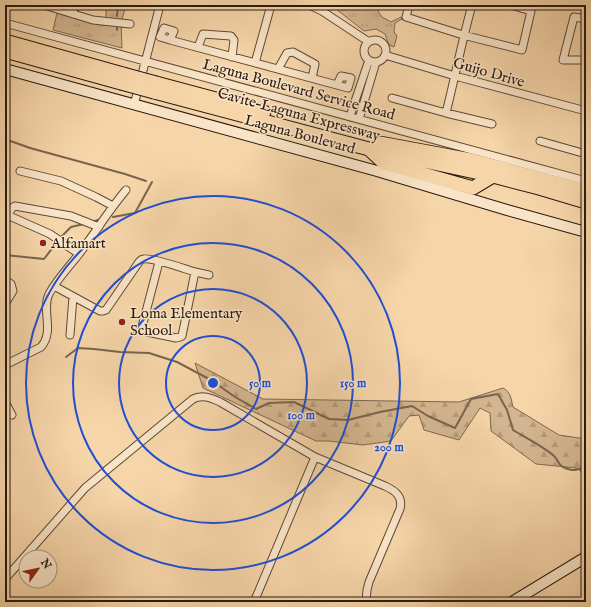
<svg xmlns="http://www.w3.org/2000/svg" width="591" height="607" viewBox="0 0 591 607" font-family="'IM FELL English',serif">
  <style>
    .forest { fill: url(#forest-firs); stroke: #7e6850 }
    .park { fill: url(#park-tufts); stroke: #7e6850 }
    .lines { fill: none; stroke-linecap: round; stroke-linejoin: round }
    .stream { stroke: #7a644d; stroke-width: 2 }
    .street-casing { stroke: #5c4936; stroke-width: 9 }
    .secondary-casing { stroke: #291a10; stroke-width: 12 }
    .highway-casing { stroke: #291a10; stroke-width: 15 }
    .street { stroke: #f9e4c7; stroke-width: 7 }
    .secondary { stroke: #f9e4c7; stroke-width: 10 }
    .highway { stroke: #f6d5a9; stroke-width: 13 }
    .highway-bridge-casing { stroke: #291a10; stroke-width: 15; stroke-linecap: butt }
    .highway-bridge { stroke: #f6d5a9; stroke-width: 13 }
    .ring { fill: none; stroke: #1d4ed8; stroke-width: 2 }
    .poi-dot { fill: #8f2418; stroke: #f9e4c7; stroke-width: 1.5 }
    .labels { text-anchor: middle; stroke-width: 3; stroke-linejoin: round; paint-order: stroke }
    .street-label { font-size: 15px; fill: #291a10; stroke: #f9e4c7 }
    .poi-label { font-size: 15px; fill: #291a10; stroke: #f9e4c7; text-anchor: start }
    .centre { fill: #1d4ed8; stroke: #f9e4c7; stroke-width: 2 }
    .ring-label { font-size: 12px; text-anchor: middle; font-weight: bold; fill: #1d4ed8; stroke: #f9e4c7; stroke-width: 3; stroke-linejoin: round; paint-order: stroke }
  </style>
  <defs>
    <pattern id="forest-firs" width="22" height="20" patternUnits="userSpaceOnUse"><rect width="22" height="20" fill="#d3b58f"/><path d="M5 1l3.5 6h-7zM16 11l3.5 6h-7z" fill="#b59b7a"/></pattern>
    <pattern id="park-tufts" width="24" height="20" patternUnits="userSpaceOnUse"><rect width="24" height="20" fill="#d3b58f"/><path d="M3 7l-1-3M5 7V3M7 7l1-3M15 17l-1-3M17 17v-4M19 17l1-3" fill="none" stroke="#b59b7a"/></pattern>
  </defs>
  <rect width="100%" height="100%" fill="#f6d5a9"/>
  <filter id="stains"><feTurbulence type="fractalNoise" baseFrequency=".005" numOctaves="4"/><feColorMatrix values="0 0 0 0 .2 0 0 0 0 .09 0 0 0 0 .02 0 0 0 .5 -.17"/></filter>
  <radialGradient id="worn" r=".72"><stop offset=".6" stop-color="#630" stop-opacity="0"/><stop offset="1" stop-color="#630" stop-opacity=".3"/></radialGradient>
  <path class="forest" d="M195 363 263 399 459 402 503 388C511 392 511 399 513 407L559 435 586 439V476L577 468 536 464 491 431 490 413 480 408 459 440 424 430 419 415 409 416 391 441 363 445 329 441H316L203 388Z"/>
  <path class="park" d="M106 5H126L121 23 122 48 53 30 58 9 106 21Z
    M328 5H380L378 11 382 17 391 22 401 17 402 19 395 23 394 32 397 36 394 47 389 45 385 34 376 29 364 31 336 9Z"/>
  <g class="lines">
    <path class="stream" d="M117 16 118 5
      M117 30V26
      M5 139 30 148 125 174 146 181
      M113 217 135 213 152 182
      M92 222 101 219
      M61 237 71 227 84 224
      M5 255 44 259 57 242
      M66 357 78 348 94 349 120 352 149 353 177 362 211 380 235 397 256 409 269 403 294 402 329 419 348 420 380 412 412 406 428 416 455 428 471 399 498 394 507 410 513 430C526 438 541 445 553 455 560 461 557 466 568 469 577 472 578 468 586 467"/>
    <defs>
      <path id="street" d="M44 5 93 20 130 24
        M309 5 322 11 369 42
        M409 5 406 17 463 35 522 50 531 11 511 5
        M73 14 75 5
        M586 19 574 17 563 60H586
        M5 23 586 181
        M170 40 174 31 164 28 160 37 170 40 348 88 351 78 341 76 337 85
        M364 51a11 11 0 1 1 22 0a11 11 0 1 1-22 0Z
        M198 47 203 34 231 36 234 40 232 57
        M385 55 455 76 586 111
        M255 63 271 5
        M278 69 287 53 293 52 315 64 312 78
        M392 98 446 113 492 124
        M134 105 160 5
        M446 113C455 77 462 41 472 5
        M350 116 369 60
        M359 119 376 62
        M540 141 586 154
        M20 171 61 181 96 197 113 206
        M5 214 50 234 79 254
        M8 215 12 208 15 206 71 216 99 227
        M195 272 209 275
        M5 280 11 284 13 291 5 304
        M54 286 100 311H103L106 310 139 262C141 260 141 259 144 259 152 257 185 269 195 272L182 336 180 337 176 338 147 332 143 330 142 327 159 262
        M70 335 73 297
        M5 365 41 347C55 331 41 310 49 294 57 279 69 267 79 254 95 233 109 210 126 190
        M5 402 12 415
        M5 579 85 488 193 399C202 394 211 398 220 402L315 457 385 486C396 491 403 497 400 509L369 582 367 590 366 602
        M254 602 315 457"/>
      <path id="secondary" d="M5 69 377 171 507 210 586 232
        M512 602 586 557"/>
      <path id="highway" d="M5 41 123 74
        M5 51 121 83
        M156 83 264 112
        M154 92 369 149 493 176 539 188 586 202
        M380 143 471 160 586 191
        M371 151 384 163 473 188 493 176"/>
    </defs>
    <use href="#street" class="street-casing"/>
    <use href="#secondary" class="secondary-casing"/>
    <use href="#highway" class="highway-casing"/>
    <use href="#street" class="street"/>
    <use href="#secondary" class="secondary"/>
    <use href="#highway" class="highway"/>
    <defs>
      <path id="highway-bridge" d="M123 74 156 83
        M121 83 154 92"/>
    </defs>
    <use href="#highway-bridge" class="highway-bridge-casing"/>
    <use href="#highway-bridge" class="highway-bridge"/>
  </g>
  <g class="ring">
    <circle cx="213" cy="383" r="47"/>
    <circle cx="213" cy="383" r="94"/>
    <circle cx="213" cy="383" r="140"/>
    <circle cx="213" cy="383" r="187"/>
  </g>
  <g class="poi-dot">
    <circle cx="43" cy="243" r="4"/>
    <circle cx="122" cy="322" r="4"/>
  </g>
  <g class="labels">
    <g class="street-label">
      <text transform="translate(489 72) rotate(16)" y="5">Guijo Drive</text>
      <text transform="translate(299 89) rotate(15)" y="5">Laguna Boulevard Service Road</text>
      <text transform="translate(299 114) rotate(15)" y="5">Cavite–Laguna Expressway</text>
      <text transform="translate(300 134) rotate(15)" y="5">Laguna Boulevard</text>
    </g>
    <g class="poi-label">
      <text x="51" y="248">Alfamart</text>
      <text x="130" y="318">Loma Elementary<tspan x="130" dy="17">School</tspan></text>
    </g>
  </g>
  <circle cx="213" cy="383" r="6" class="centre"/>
  <g class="ring-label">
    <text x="260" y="387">50 m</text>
    <text x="353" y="387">150 m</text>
    <text x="301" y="419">100 m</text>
    <text x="389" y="451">200 m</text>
  </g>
  <rect width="591" height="607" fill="none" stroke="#f6d5a9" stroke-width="20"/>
  <rect x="6" y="6" width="579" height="595" fill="none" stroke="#291a10" stroke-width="2"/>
  <rect x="10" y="10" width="571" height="587" fill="none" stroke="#291a10"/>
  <g transform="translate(38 569) rotate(57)"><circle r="19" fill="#f9e4c7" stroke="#a6937e"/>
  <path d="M0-3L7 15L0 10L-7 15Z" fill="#8f2418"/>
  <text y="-6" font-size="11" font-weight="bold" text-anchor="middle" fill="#291a10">N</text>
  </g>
  <rect width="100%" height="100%" filter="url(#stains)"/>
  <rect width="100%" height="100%" fill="url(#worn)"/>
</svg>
